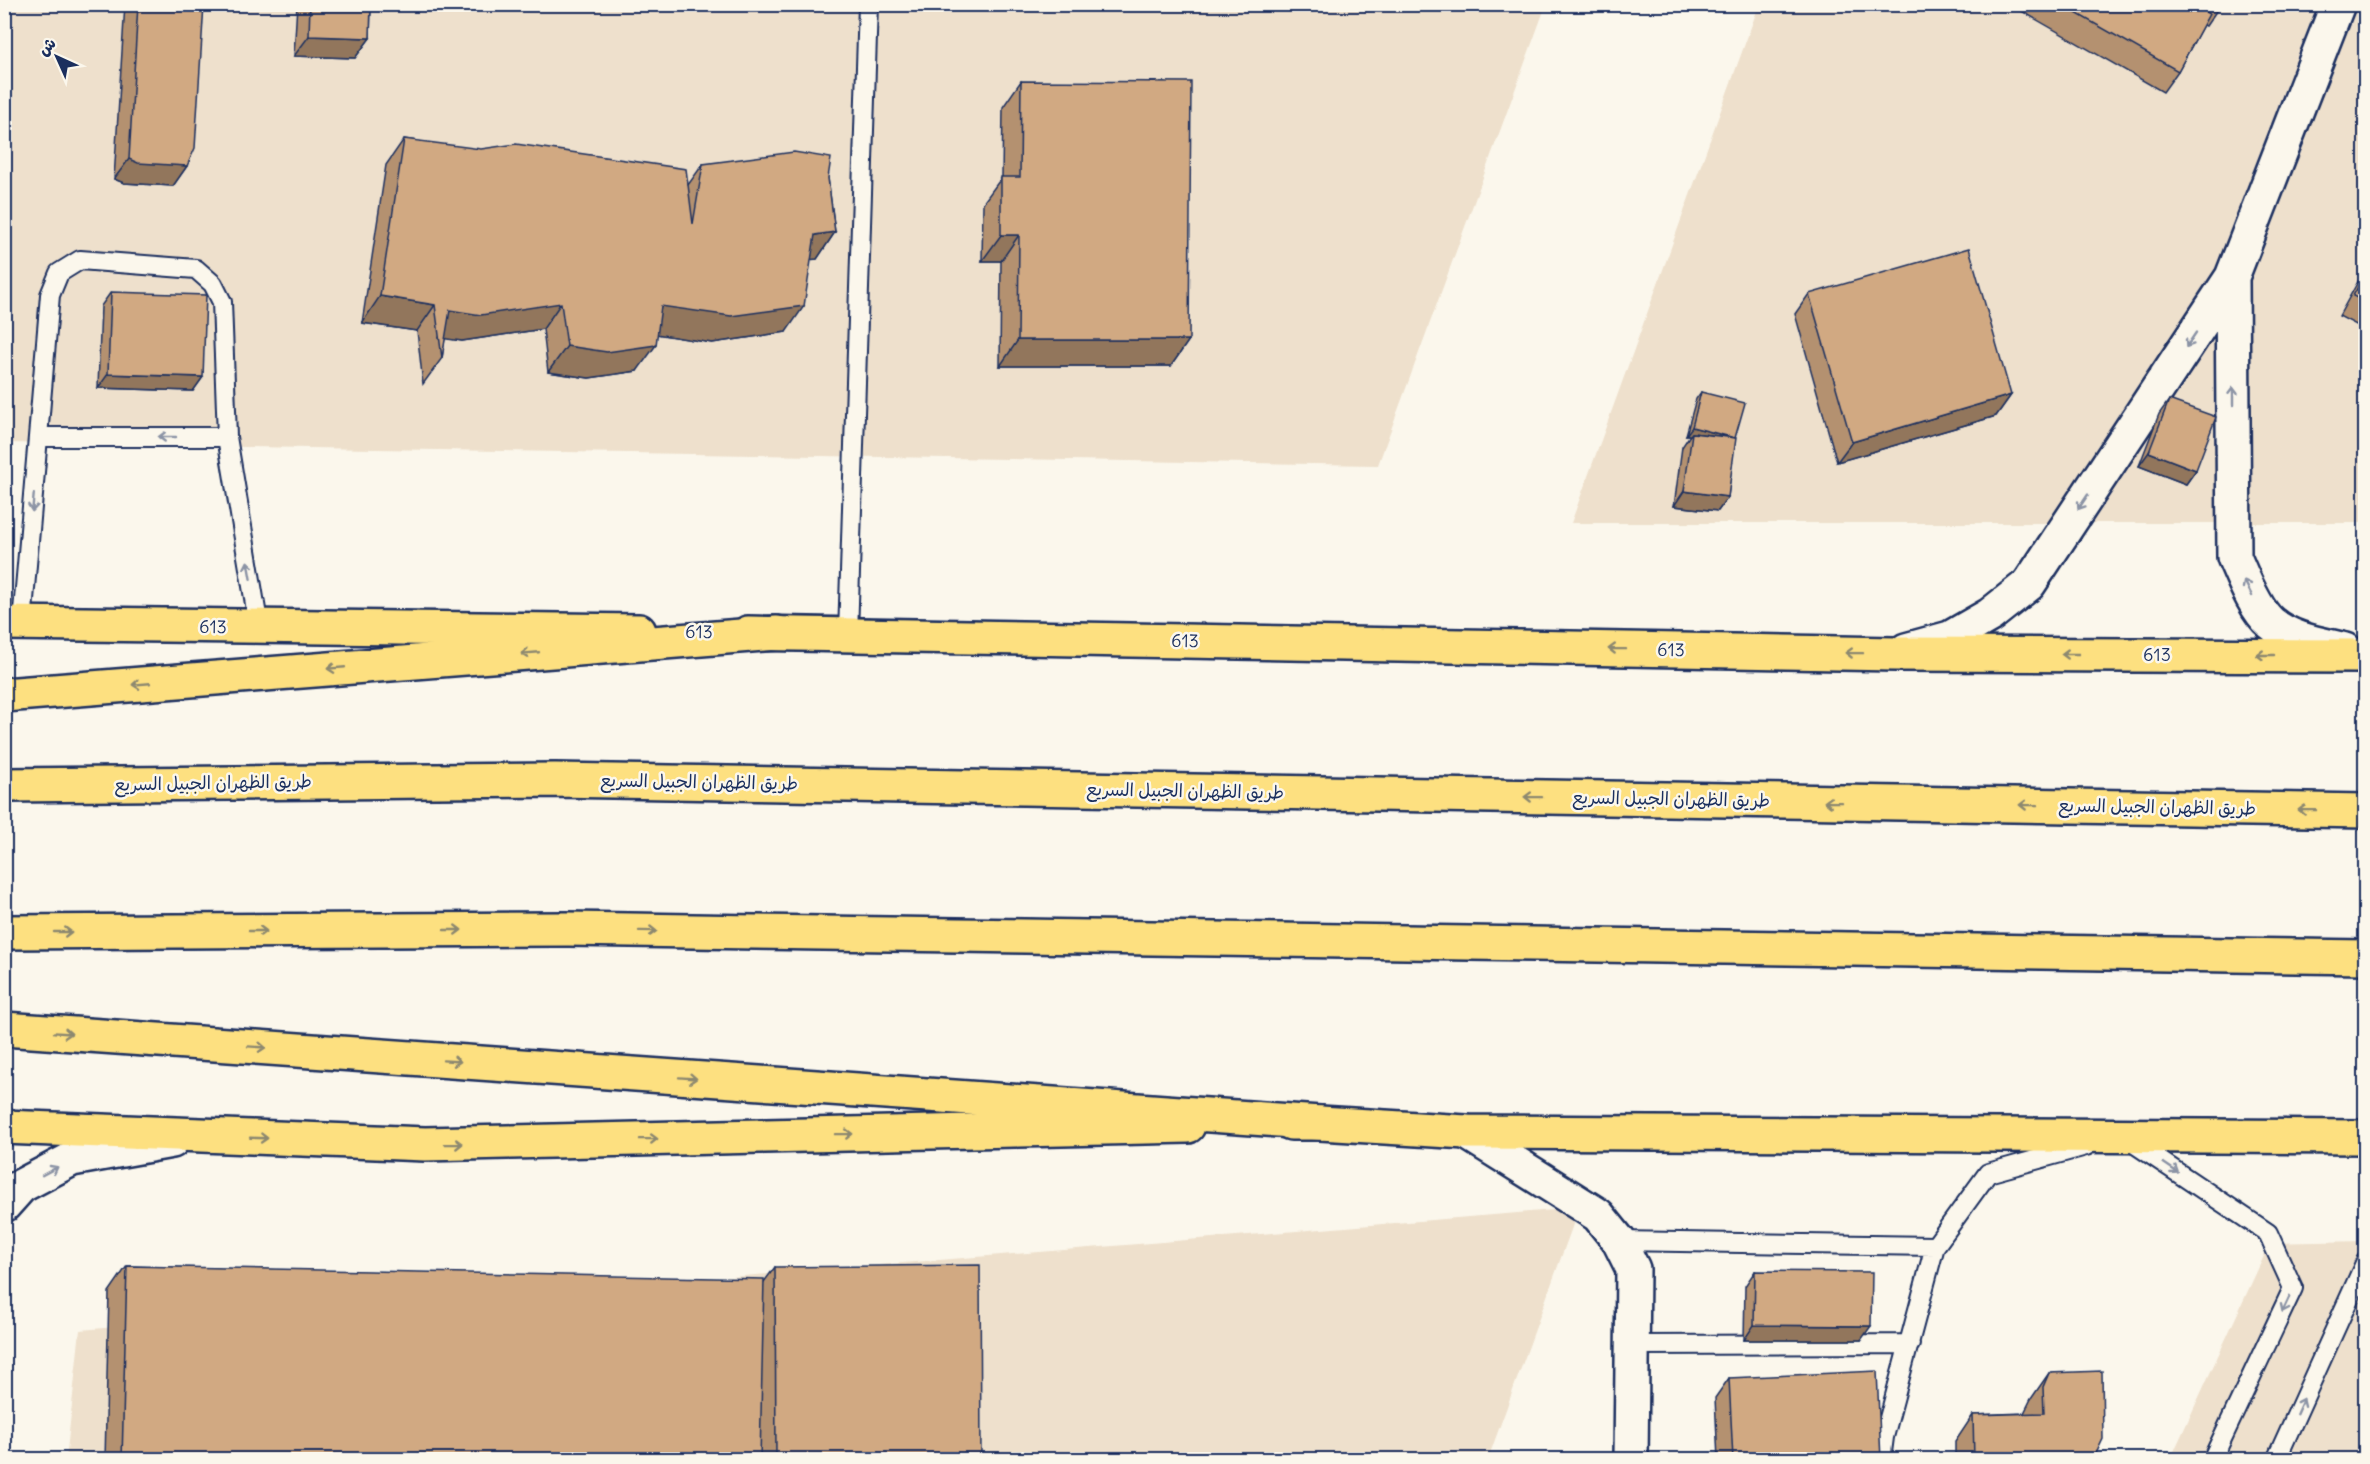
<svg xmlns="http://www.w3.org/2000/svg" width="2370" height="1464" viewBox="0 0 2370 1464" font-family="Delius,'Playpen Sans Arabic',sans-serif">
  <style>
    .built { fill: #eee0cc }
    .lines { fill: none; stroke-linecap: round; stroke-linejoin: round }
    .lane-casing { stroke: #1b2f5e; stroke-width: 22 }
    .street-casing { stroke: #1b2f5e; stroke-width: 38 }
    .secondary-casing { stroke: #1b2f5e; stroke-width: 38 }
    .primary-casing { stroke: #1b2f5e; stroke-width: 38 }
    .highway-casing { stroke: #1b2f5e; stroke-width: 38 }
    .lane { stroke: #fbf7ec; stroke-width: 18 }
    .street { stroke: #fbf7ec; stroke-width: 33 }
    .secondary { stroke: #fbf7ec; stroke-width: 33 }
    .primary { stroke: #fde080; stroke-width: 33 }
    .highway { stroke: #fde080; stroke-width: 33 }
    .wall { fill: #b49170; stroke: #1b2f5e; stroke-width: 1.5 }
    .shaded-wall { fill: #92765b; stroke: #1b2f5e; stroke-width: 1.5 }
    .building { fill: #d1a982; stroke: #1b2f5e; stroke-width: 1.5 }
    .oneway { stroke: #8b93a5 }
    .oneway2 { stroke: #8c886f }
    .labels { text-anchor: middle; stroke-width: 5; stroke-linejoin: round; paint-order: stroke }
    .street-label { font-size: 18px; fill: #1b2f5e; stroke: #fbf7ec }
  </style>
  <rect width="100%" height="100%" fill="#fbf7ec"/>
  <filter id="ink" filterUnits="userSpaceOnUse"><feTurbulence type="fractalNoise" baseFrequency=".0167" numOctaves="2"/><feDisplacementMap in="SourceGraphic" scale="12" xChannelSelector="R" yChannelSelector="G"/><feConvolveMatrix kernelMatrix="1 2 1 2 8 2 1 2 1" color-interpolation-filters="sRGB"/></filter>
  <g filter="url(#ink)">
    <path class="built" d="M5 5H1546L1378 465 5 443Z
      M1759 5H2365V523H1571Z
      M1579 1208 1488 1459 66 1460 80 1330Z
      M2365 1241V1459L2170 1460 2270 1243Z"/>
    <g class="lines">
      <defs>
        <path id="lane" d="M38 437 50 295 59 273 80 260 196 269 213 284 222 302 227 437
          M22 623 38 437H227L259 628
          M848 635 868 4
          M2129 1140 2268 1233 2293 1288 2212 1460
          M1619 1241 1935 1246
          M1632 1345 1910 1344
          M1881 1460 1884 1437 1935 1246 1988 1173 2086 1146
          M2276 1460 2366 1261"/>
        <path id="street" d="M2232 277 2338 4
          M1906 650 1950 638 1990 615 2029 584 2232 277 2234 557C2242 575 2255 610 2271 623 2291 640 2321 644 2346 650
          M1466 1132 1598 1215 1619 1241 1633 1269 1631 1460"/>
        <path id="secondary" d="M4 1205 21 1186 72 1159 172 1141"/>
        <path id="primary" d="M4 623 639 631
          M748 633 1895 654 2366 656
          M1291 1123H1320L1466 1132 2366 1137
          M4 1127 425 1144 1188 1126"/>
        <path id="highway" d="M4 695 777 633
          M4 785 555 780 2366 811
          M4 932 568 929 2366 957
          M4 1029 1320 1123"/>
      </defs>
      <use href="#lane" class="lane-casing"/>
      <use href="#street" class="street-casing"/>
      <use href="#secondary" class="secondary-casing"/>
      <use href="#primary" class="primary-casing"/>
      <use href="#highway" class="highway-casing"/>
      <use href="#lane" class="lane"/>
      <use href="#street" class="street"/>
      <use href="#secondary" class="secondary"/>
      <use href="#primary" class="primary"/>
      <use href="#highway" class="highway"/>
    </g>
    <path class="wall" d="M125 4H204L187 166 173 186 124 183 114 179Z
      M297 4H371L370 38 355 58 294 56Z
      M2021 4H2221L2206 26 2203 25 2178 71 2163 92 2018 9Z
      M1021 81 1189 340 1171 366H1000L1001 261H982L983 203 1002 177 1003 107Z
      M404 139 688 185 703 164 828 178 835 232 817 259H811L786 332 712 343 657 334 637 371 589 378 548 372 543 329 462 341 445 338 442 358 423 384 417 331 362 323 386 165Z
      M2366 267V330L2339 316Z
      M111 292 203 377 193 391 98 388 101 306Z
      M1809 294 2011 395 1996 416 1837 462 1795 314Z
      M1701 392 1735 438 1728 497 1718 511 1674 506 1682 447 1690 435H1686L1696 399Z
      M2169 400 2196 470 2186 484 2139 466 2159 414Z
      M127 1266 764 1282 775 1267 981 1460H105L109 1292Z
      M1755 1271 1861 1340H1744L1745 1286Z
      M2049 1373 2093 1460H1955V1442L1973 1415 2024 1413 2031 1399Z
      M1729 1378 1881 1460H1718L1715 1398Z"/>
    <path class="shaded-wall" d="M309 36 370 38 355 58 294 56Z
      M129 159 187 166 173 186 124 183 114 179Z
      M835 232 817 259 797 261 815 235Z
      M1001 235H1019L1001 261H982Z
      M380 296 435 305 417 331 362 323Z
      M561 303 543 329 462 341 439 338 450 310Z
      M661 306H804L786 332 712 343 643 332Z
      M1018 340H1189L1171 366H1000Z
      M656 345 637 371 589 378 548 372 567 346Z
      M108 374 203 377 193 391 98 388Z
      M2011 395 1996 416 1837 462 1852 442Z
      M1692 427 1735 438 1692 433 1690 435H1686Z
      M2149 452 2196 470 2186 484 2139 466Z
      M1684 491 1728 497 1718 511 1674 506Z
      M1754 1325 1871 1326 1861 1340H1744Z"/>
    <path class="building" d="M138 4H204L195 148 187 166 138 163 129 159Z
      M310 4H371L370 38 309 36Z
      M2060 4H2192L2209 14 2178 71Z
      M1021 81 1191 82 1189 340H1018L1019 235H1001V177H1020Z
      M404 139 481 149 516 144 686 169 693 224 703 164 794 152 831 158 828 178 835 232 815 235 804 306 731 316 661 306 656 345 607 352 567 346 561 303 481 315 450 310 442 358 435 305 380 296Z
      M1969 248 2011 395 1852 442 1809 294Z
      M2366 273V302L2353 296Z
      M111 292 206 295 203 377 108 374Z
      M1701 392 1745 403 1735 438 1692 427Z
      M2169 400 2216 417 2196 470 2149 452Z
      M1692 433 1736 438 1728 497 1684 491Z
      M980 1265 981 1460H776L775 1267Z
      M127 1266 764 1279 760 1460H122Z
      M1755 1271 1872 1272 1871 1326 1754 1325Z
      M1877 1371 1881 1460H1733L1729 1378Z
      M2102 1371 2103 1439 2093 1460H1974L1973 1415 2044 1413 2043 1387 2049 1373Z"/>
    <defs><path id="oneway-shaft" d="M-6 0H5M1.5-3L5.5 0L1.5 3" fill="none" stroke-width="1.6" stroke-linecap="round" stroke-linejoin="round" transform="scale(1.5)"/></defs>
    <g class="oneway">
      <use href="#oneway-shaft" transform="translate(2191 340) rotate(124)"/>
      <use href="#oneway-shaft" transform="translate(2233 396) rotate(-90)"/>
      <use href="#oneway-shaft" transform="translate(167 437) rotate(-180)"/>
      <use href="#oneway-shaft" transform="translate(2083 502) rotate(124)"/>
      <use href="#oneway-shaft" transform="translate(33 503) rotate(95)"/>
      <use href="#oneway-shaft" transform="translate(249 570) rotate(-100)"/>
      <use href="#oneway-shaft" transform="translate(2248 588) rotate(-117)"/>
      <use href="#oneway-shaft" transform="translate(2171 1168) rotate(34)"/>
      <use href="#oneway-shaft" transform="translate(50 1171) rotate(-28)"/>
      <use href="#oneway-shaft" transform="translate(2286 1304) rotate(115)"/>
      <use href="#oneway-shaft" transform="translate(2300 1406) rotate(-66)"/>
    </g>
    <g class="oneway2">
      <use href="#oneway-shaft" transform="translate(1617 649) rotate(-179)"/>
      <use href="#oneway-shaft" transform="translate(530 653) rotate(175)"/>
      <use href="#oneway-shaft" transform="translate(1854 653) rotate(-179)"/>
      <use href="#oneway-shaft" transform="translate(2070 654) rotate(-180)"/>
      <use href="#oneway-shaft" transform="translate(2265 655) rotate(-180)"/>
      <use href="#oneway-shaft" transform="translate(336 668) rotate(175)"/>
      <use href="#oneway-shaft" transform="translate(141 684) rotate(175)"/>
      <use href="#oneway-shaft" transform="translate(1533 797) rotate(-179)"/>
      <use href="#oneway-shaft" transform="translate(1833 802) rotate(-179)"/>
      <use href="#oneway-shaft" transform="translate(2028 805) rotate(-179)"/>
      <use href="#oneway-shaft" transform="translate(2307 810) rotate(-179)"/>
      <use href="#oneway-shaft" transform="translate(453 930)"/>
      <use href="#oneway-shaft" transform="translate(258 931)"/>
      <use href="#oneway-shaft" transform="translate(648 931) rotate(1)"/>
      <use href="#oneway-shaft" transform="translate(63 932)"/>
      <use href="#oneway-shaft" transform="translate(63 1033) rotate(4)"/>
      <use href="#oneway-shaft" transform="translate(257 1047) rotate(4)"/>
      <use href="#oneway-shaft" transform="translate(452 1061) rotate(4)"/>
      <use href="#oneway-shaft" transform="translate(688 1078) rotate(4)"/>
      <use href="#oneway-shaft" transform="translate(844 1134) rotate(-1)"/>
      <use href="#oneway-shaft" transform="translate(259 1138) rotate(2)"/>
      <use href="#oneway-shaft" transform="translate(649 1139) rotate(-1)"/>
      <use href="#oneway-shaft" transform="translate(454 1144) rotate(-1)"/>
    </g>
  </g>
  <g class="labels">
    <g class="street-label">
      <text transform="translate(213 627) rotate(1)" y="6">613</text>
      <text transform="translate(699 632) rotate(1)" y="6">613</text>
      <text transform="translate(1185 641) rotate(1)" y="6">613</text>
      <text transform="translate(1671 650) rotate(1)" y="6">613</text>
      <text x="2157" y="661">613</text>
      <text transform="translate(699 782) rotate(1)" y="6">طريق الظهران الجبيل السريع</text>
      <text transform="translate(213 783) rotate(-1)" y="6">طريق الظهران الجبيل السريع</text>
      <text transform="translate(1185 791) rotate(1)" y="6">طريق الظهران الجبيل السريع</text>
      <text transform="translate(1671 799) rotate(1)" y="6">طريق الظهران الجبيل السريع</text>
      <text transform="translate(2157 807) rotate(1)" y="6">طريق الظهران الجبيل السريع</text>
    </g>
  </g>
  <rect width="2370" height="1464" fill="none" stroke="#fbf7ec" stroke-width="24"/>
  <rect x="12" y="12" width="2346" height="1440" fill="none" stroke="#1b2f5e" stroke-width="2" filter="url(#ink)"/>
  <g transform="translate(57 57) rotate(315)" stroke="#fbf7ec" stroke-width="4.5" paint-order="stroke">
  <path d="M0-4.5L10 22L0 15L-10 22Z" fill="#1b2f5e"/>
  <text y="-9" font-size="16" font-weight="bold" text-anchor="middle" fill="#1b2f5e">ش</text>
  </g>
</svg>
